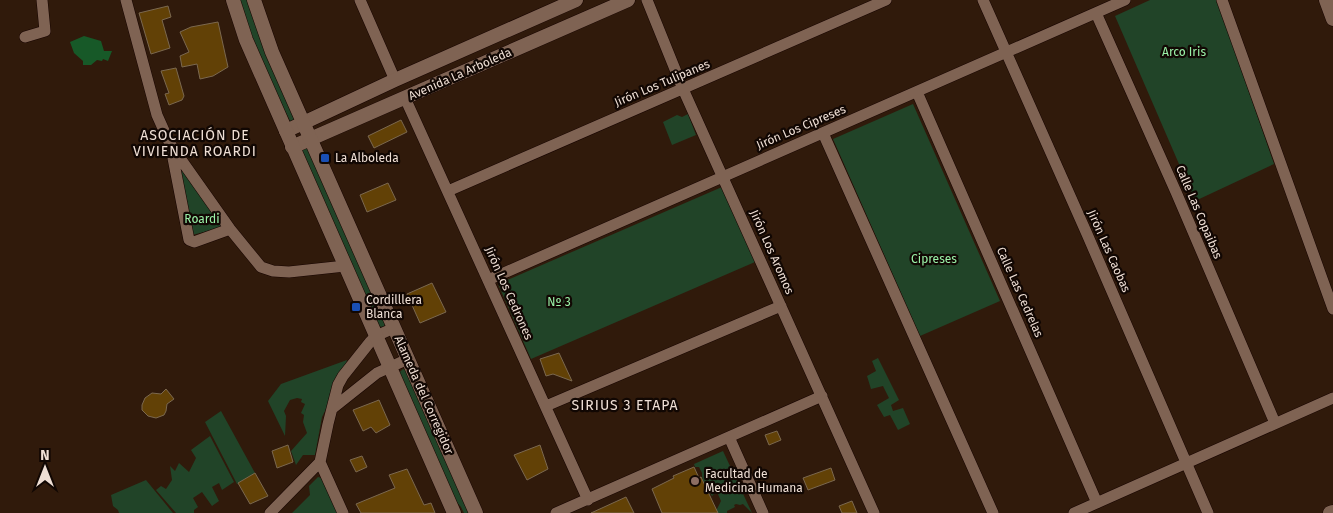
<svg xmlns="http://www.w3.org/2000/svg" width="1333" height="513" viewBox="0 0 1333 513" font-family="'Fira Sans',sans-serif">
  <style>
    .green { fill: #214428 }
    .forest { fill: #175928 }
    .building { fill: #624106; stroke: #7b684f }
    .lines { fill: none; stroke-linecap: round; stroke-linejoin: round }
    .minor-casing { stroke: #170400; stroke-width: 12 }
    .tertiary-casing { stroke: #170400; stroke-width: 15 }
    .secondary-casing { stroke: #170400; stroke-width: 15 }
    .minor { stroke: #7f6353; stroke-width: 11 }
    .tertiary { stroke: #7f6353; stroke-width: 14 }
    .secondary { stroke: #7f6353; stroke-width: 14 }
    .transit-dot { fill: #1a4fb4; stroke: #110703; stroke-width: 2 }
    .education-dot { fill: #8d6e63; stroke: #110703; stroke-width: 2 }
    .labels { text-anchor: middle; stroke-width: 4.5; stroke-linejoin: round; paint-order: stroke }
    .park-label { font-size: 12px; fill: #9af1a7; stroke: #110703 }
    .street-label { font-size: 12px; fill: #efdfd5; stroke: #110703 }
    .poi-label { font-size: 12px; fill: #efdfd5; stroke: #110703; text-anchor: start }
    .neighbourhood-label { font-size: 14px; letter-spacing: 1px; fill: #efdfd5; stroke: #110703 }
  </style>
  <rect width="100%" height="100%" fill="#301a0b"/>
  <path class="green" d="M238 0H249L296 118 291 123 257 54Z
    M1150 0H1217L1274 164 1195 201 1115 16Z
    M913 104 1000 301 920 336 833 139Z
    M688 114 696 135 672 145 663 122 677 115 682 117Z
    M307 148 309 149 385 325 383 327 378 326 302 150Z
    M179 165 224 227 192 235Z
    M722 187 755 262 531 359 498 284Z
    M878 358 899 400 891 405 893 411 903 408 910 424 898 430 890 415 884 417 877 405 889 398 883 386 871 389 867 376 876 371 872 361Z
    M347 360 342 377 322 417 315 455H303L296 465 291 451 307 433 303 422 304 415 301 413 305 404 301 402 302 399 297 398 290 400 284 411 286 416 285 436 268 401 281 384Z
    M403 369 406 370 470 513H464L461 507 453 498 399 373Z
    M221 411 255 473 237 484 205 422Z
    M210 436 234 482 222 490 219 483 212 487 219 501 212 506 202 492 193 498 198 507 194 510V513H176L156 490 161 486 166 489 172 480 170 466 175 471 179 463 189 472 196 458 191 450Z
    M723 451 752 513 743 504 740 505 736 504 734 505 735 507 727 511V513H715L721 501 717 492 712 496C709 490 701 481 702 473L699 467H695L694 464Z
    M318 477 325 479 339 513H292L310 495 309 486Z
    M146 480 173 513H119L118 510 113 506 111 495Z"/>
  <path class="forest" d="M84 36 101 41 104 51H112L108 61 103 59 102 61 97 60 91 65H83V61L74 53 70 42Z"/>
  <path class="building" d="M168 6 171 17 162 20 170 48 151 54 139 13Z
    M218 22 228 67 213 76 200 79 197 64 182 67 180 56 189 52 180 32 191 27Z
    M176 68 184 96 182 100 169 105 165 94 169 93 161 71Z
    M401 120 407 132 374 148 368 136Z
    M388 183 396 200 367 212 360 195Z
    M432 283 446 312 420 323 407 294Z
    M559 353 572 381 553 374 546 376 540 359Z
    M166 389 174 399 167 404 166 411 164 415 156 418 148 416 142 410V405L145 398 152 393 161 394Z
    M379 400 390 425 376 433 371 427 363 431 353 410Z
    M777 431 781 440 769 445 765 435Z
    M288 445 293 462 277 468 272 451Z
    M540 445 548 469 527 480 514 455Z
    M362 456 367 467 356 472 350 460Z
    M694 467 699 478 701 477 718 513H662L652 489 674 478 673 476Z
    M831 468 835 480 808 490 803 478Z
    M407 469 424 505 431 503 435 513H361L356 504 395 488 389 475Z
    M255 473 268 496 250 504 238 483Z
    M626 497 634 513H591Z
    M852 501 857 513H842L839 506Z"/>
  <g class="lines">
    <defs>
      <path id="minor" d="M126 0 157 115 170 144 230 229 261 267 273 271 289 272 345 266
        M360 0 395 80
        M647 0 683 89 874 513
        M983 0 1087 234 1208 513
        M1222 0 1333 309
        M1096 13 1176 192 1275 423
        M25 37 45 31 42 0
        M917 92 1097 503
        M405 98 588 500
        M823 133 993 513
        M171 148 189 240 194 242 230 229
        M448 191 886 0
        M488 280 1125 0
        M546 406 781 306
        M333 408 377 373 408 359
        M729 437 763 513
        M320 462 343 513
        M270 513 320 462 328 424 338 385 343 376 370 342 376 336 394 328
        M556 513 822 396
        M1074 513 1333 398"/>
      <path id="tertiary" d="M286 131 395 80 576 0
        M292 147 628 0
        M1330 513 1333 512"/>
      <path id="secondary" d="M233 0 246 40 454 513
        M254 0 272 52 476 513
        M1326 0 1333 19"/>
    </defs>
    <use href="#minor" class="minor-casing"/>
    <use href="#tertiary" class="tertiary-casing"/>
    <use href="#secondary" class="secondary-casing"/>
    <use href="#minor" class="minor"/>
    <use href="#tertiary" class="tertiary"/>
    <use href="#secondary" class="secondary"/>
  </g>
  <g class="transit-dot">
    <rect x="320" y="153" width="10" height="10" rx="2.5"/>
    <rect x="351" y="302" width="10" height="10" rx="2.5"/>
  </g>
  <circle class="education-dot" cx="695" cy="481" r="5"/>
  <g class="labels">
    <g class="park-label">
      <text x="1184" y="56">Arco Iris</text>
      <text x="202" y="223">Roardi</text>
      <text x="934" y="263">Cipreses</text>
      <text x="559" y="306">Nº 3</text>
    </g>
    <g class="street-label">
      <text transform="translate(460 74) rotate(-24)" y="4">Avenida La Arboleda</text>
      <text transform="translate(662 83) rotate(-23)" y="4">Jirón Los Tulipanes</text>
      <text transform="translate(801 127) rotate(-23)" y="4">Jirón Los Cipreses</text>
      <text transform="translate(1199 212) rotate(67)" y="4">Calle Las Copaibas</text>
      <text transform="translate(1109 251) rotate(66)" y="4">Jirón Las Caobas</text>
      <text transform="translate(772 252) rotate(66)" y="4">Jirón Los Aromos</text>
      <text transform="translate(1020 292) rotate(66)" y="4">Calle Las Cedrelas</text>
      <text transform="translate(509 293) rotate(66)" y="4">Jirón Los Cedrones</text>
      <text transform="translate(424 395) rotate(66)" y="4">Alameda del Corregidor</text>
    </g>
    <g class="poi-label">
      <text x="335" y="162">La Alboleda</text>
      <text x="366" y="304">Cordilllera<tspan x="366" dy="14">Blanca</tspan></text>
      <text x="705" y="478">Facultad de<tspan x="705" dy="14">Medicina Humana</tspan></text>
    </g>
    <g class="neighbourhood-label">
      <text x="195" y="140">ASOCIACIÓN DE<tspan x="195" dy="16">VIVIENDA ROARDI</tspan></text>
      <text x="625" y="410">SIRIUS 3 ETAPA</text>
    </g>
  </g>
  <g transform="translate(45 468)" stroke="#110703" stroke-width="4" paint-order="stroke">
  <path d="M0-4L9 19L0 12L-9 19Z" fill="#efdfd5"/>
  <text y="-8" font-size="14" font-weight="bold" text-anchor="middle" fill="#efdfd5">N</text>
  </g>
</svg>
